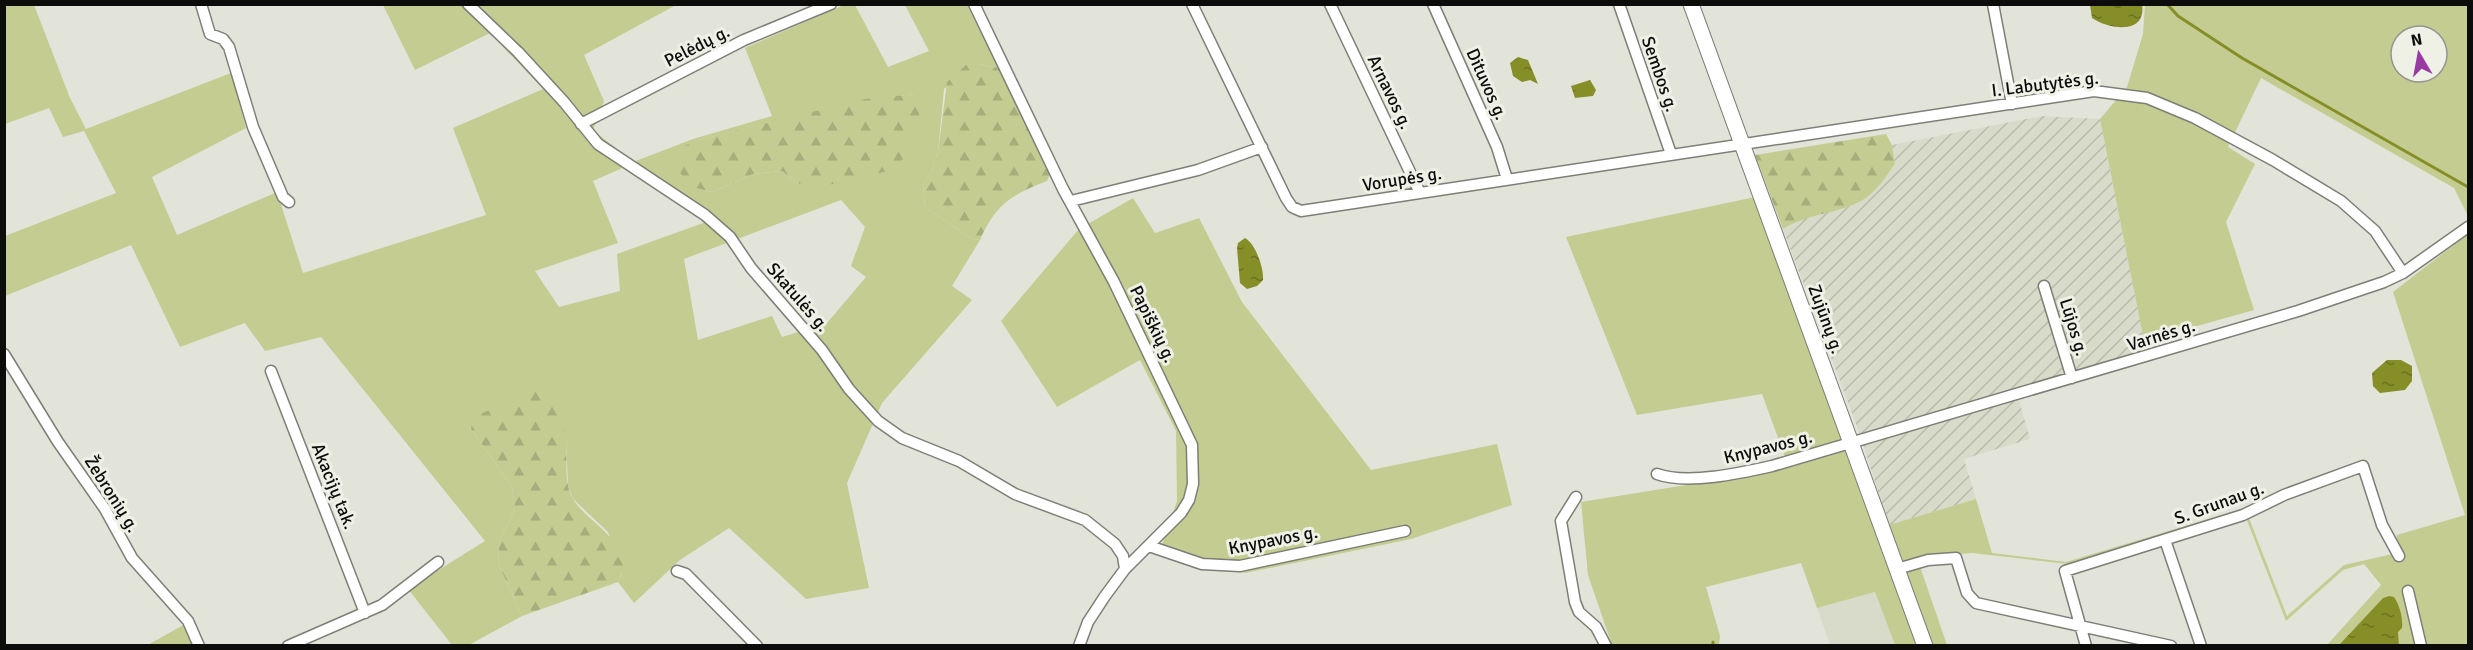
<svg xmlns="http://www.w3.org/2000/svg" width="2473" height="650" viewBox="0 0 2473 650" font-family="Signika,sans-serif">
  <style>
    .built { fill: #d8dbc9 }
    .industrial { fill: url(#industrial-furrows) }
    .green { fill: #c4cc91; fill-rule: evenodd }
    .forest { fill: url(#forest-firs) }
    .water { fill: url(#water-ripples) }
    .lines { fill: none; stroke-linecap: round; stroke-linejoin: round }
    .stream { stroke: #868e27; stroke-width: 3 }
    .minor-casing { stroke: #7d7e75; stroke-width: 13 }
    .secondary-casing { stroke: #7d7e75; stroke-width: 17 }
    .minor { stroke: #fff; stroke-width: 10 }
    .secondary { stroke: #fff; stroke-width: 15 }
    .labels { text-anchor: middle; stroke-width: 6; stroke-linejoin: round; paint-order: stroke }
    .street-label { font-size: 18px; fill: #0c0d0a; stroke: #eff1e7 }
  </style>
  <defs>
    <pattern id="industrial-furrows" width="10" height="10" patternUnits="userSpaceOnUse" patternTransform="scale(1.5)"><rect width="10" height="10" fill="#d8dbc9"/><path d="M-1 1l2-2M0 10L10 0M9 11l2-2" fill="none" stroke="#b8bbab"/></pattern>
    <pattern id="forest-firs" width="22" height="20" patternUnits="userSpaceOnUse" patternTransform="scale(1.5)"><rect width="22" height="20" fill="#c4cc91"/><path d="M5 1l3.5 6h-7zM16 11l3.5 6h-7z" fill="#a7ae7c"/></pattern>
    <pattern id="water-ripples" width="26" height="14" patternUnits="userSpaceOnUse" patternTransform="scale(1.5)"><rect width="26" height="14" fill="#868e27"/><path d="M2 4q2-2 4 0t4 0M15 11q2-2 4 0t4 0" fill="none" stroke="#6c7220"/></pattern>
  </defs>
  <rect width="100%" height="100%" fill="#e2e4da"/>
  <path class="built" d="M1875 592 1895 645H1830L1817 608Z"/>
  <path class="industrial" d="M2042 116 2100 119 2144 341 2150 360 2019 400 2030 439 1964 459 1976 499 1889 525 1859 432 1783 229 1812 214 1843 209 1869 196 1895 165 1892 145Z"/>
  <path class="green" d="M5 5H34L70 98 86 129 231 73 246 128 152 177 177 235 277 192 303 273 486 215 453 128 543 89 490 33 415 70 383 5H676L584 55 604 101 593 130 633 162 693 139 772 116 745 48 844 5H855L888 67 929 51 905 5H967L999 68 979 64 944 89 938 152 932 171 923 186 925 207 972 239 980 240 952 286 972 300 882 403 847 483 869 588 806 599 729 528 680 560 634 603 618 582 622 574 608 532 573 499 568 486 566 438 471 429 512 487 515 509 499 541 498 563 522 616 469 645H452L408 589 485 541 321 337 265 351 245 323 180 347 131 245 5 296V236L116 193 84 131 63 137 49 108 5 124ZM915 94 798 183 782 171 753 174 713 192 695 188 698 140 865 100ZM629 165 674 190 717 218 617 254 620 291 559 307 535 271 618 243 593 181ZM841 200 865 227 851 266 866 277 827 323 782 337 772 316 698 340 684 259Z
    M2145 5H2468V216L2454 188 2261 78 2228 147 2255 164 2226 222 2254 310 2144 341 2100 119 2127 87 2143 34ZM2401 36H2437V72H2401Z
    M1755 197 1920 642 1911 645H1895L1875 592 1817 608 1801 563 1706 587 1720 636 1719 645H1612L1588 575 1581 502 1754 474 1788 465 1762 394 1637 415 1566 237Z
    M1133 198 1155 233 1199 218 1242 302 1371 470 1497 444 1512 505 1411 539 1245 573 1197 566 1162 545 1177 501 1176 431 1140 360 1057 407 1001 321 1079 229Z
    M2468 234V645H2399L2398 632 2389 596 2383 598 2339 645H2327L2381 585 2364 564 2343 570 2286 621 2243 510 2076 563 2068 564 1972 553 1917 558 1947 645H1933L1889 525 1976 499 1992 553 2066 562 2245 508 2287 616 2344 565 2397 553V535L2465 515 2393 292Z
    M185 624 195 646H146Z"/>
  <path class="forest" d="M979 64 999 68 1050 174 1047 181C1011 195 996 204 980 240L972 239 925 207 923 186 932 171 938 152 947 82 966 65Z
    M916 94 922 105 906 156 892 170 816 188 798 183 782 171 753 174 713 192 695 188 678 171 675 159 684 146 698 140 865 99Z
    M1886 134 1892 145 1895 164C1887 175 1878 189 1867 197 1842 215 1812 211 1783 229L1755 155Z
    M535 391C546 394 549 400 554 409 560 419 565 428 566 439 568 458 563 482 573 499 588 524 639 545 618 582L522 616 498 563 499 541 515 509 512 487 471 429 473 417Z"/>
  <path class="water" d="M2142 4C2147 36 2108 29 2092 18L2090 5Z
    M1518 57 1528 60 1538 84 1530 80 1522 82 1513 76 1510 63Z
    M1590 80 1596 90 1593 96 1575 98 1571 86Z
    M1245 238C1256 244 1264 269 1263 280L1257 286 1247 289 1240 283 1237 248 1238 243Z
    M2387 360H2401L2412 366V381L2405 390 2380 393 2373 386 2372 373Z
    M2389 596 2394 597C2400 606 2403 618 2402 628L2398 632 2399 645H2339L2383 598Z"/>
  <g class="lines">
    <path class="stream" d="M2167 4 2178 16 2242 58 2468 187
      M1713 646V642"/>
    <defs>
      <path id="minor" d="M201 4 210 34 223 39 229 47 253 127 283 197 289 202
        M468 4 518 52 564 102 598 144 705 215 730 237 751 268 822 350 849 389 878 421 902 438 959 461 1015 494 1085 520 1115 544 1123 556 1125 569
        M974 4 1063 189 1114 282 1192 445 1193 484 1189 500 1181 513 1125 569 1105 596 1088 622 1079 646
        M1192 4 1286 198 1292 207 1301 211 2094 91 2147 98 2195 118 2273 160 2341 201 2375 231 2403 273
        M1330 4 1420 193
        M1433 4 1497 147 1507 179
        M1619 4 1671 154
        M1993 4 2012 104
        M581 124 744 40 831 4
        M1071 201 1198 170 1262 147
        M2044 286 2072 378
        M4 354 58 442 105 509 132 558 188 621 199 646
        M271 371 365 613
        M1657 474C1687 485 1741 473 1772 466L2298 311 2384 282 2403 273 2468 227
        M1576 497 1561 521 1575 602 1579 612 1596 627 1606 646
        M2165 540 2201 646
        M1149 546 1202 564 1240 566 1405 531
        M1897 569 1928 560 1956 558 1967 593 1976 603 2171 646
        M677 571 686 574 757 646
        M2408 591 2421 646
        M288 646 382 605 438 562
        M2086 646 2065 571 2243 515 2284 495 2363 466 2382 525 2399 556"/>
      <path id="secondary" d="M1691 4 1925 646"/>
    </defs>
    <use href="#minor" class="minor-casing"/>
    <use href="#secondary" class="secondary-casing"/>
    <use href="#minor" class="minor"/>
    <use href="#secondary" class="secondary"/>
  </g>
  <g class="labels">
    <g class="street-label">
      <text transform="translate(697 46) rotate(-27)" y="6">Pelėdų g.</text>
      <text transform="translate(1660 74) rotate(71)" y="6">Sembos g.</text>
      <text transform="translate(1487 84) rotate(66)" y="6">Dituvos g.</text>
      <text transform="translate(2045 84) rotate(-7)" y="6">I. Labutytės g.</text>
      <text transform="translate(1390 92) rotate(64)" y="6">Arnavos g.</text>
      <text transform="translate(1402 179) rotate(-9)" y="6">Vorupės g.</text>
      <text transform="translate(798 297) rotate(49)" y="6">Skatulės g.</text>
      <text transform="translate(1826 319) rotate(70)" y="6">Zujūnų g.</text>
      <text transform="translate(1153 324) rotate(64)" y="6">Papiškių g.</text>
      <text transform="translate(2074 327) rotate(73)" y="6">Lūjos g.</text>
      <text transform="translate(2161 335) rotate(-17)" y="6">Varnės g.</text>
      <text transform="translate(1768 447) rotate(-14)" y="6">Knypavos g.</text>
      <text transform="translate(334 486) rotate(68)" y="6">Akacijų tak.</text>
      <text transform="translate(112 494) rotate(58)" y="6">Žebronių g.</text>
      <text transform="translate(2219 503) rotate(-20)" y="6">S. Grunau g.</text>
      <text transform="translate(1273 540) rotate(-11)" y="6">Knypavos g.</text>
    </g>
  </g>
  <rect width="2473" height="650" fill="none" stroke="#0c0d0a" stroke-width="12"/>
  <g transform="translate(2419 54) rotate(350)"><circle r="28" fill="#eff1e7" stroke="#94968f" stroke-width="1.5"/>
  <path d="M0-4.5L10 22L0 15L-10 22Z" fill="#9a3ba4"/>
  <text y="-9" font-size="16" font-weight="bold" text-anchor="middle" fill="#0c0d0a">N</text>
  </g>
</svg>
